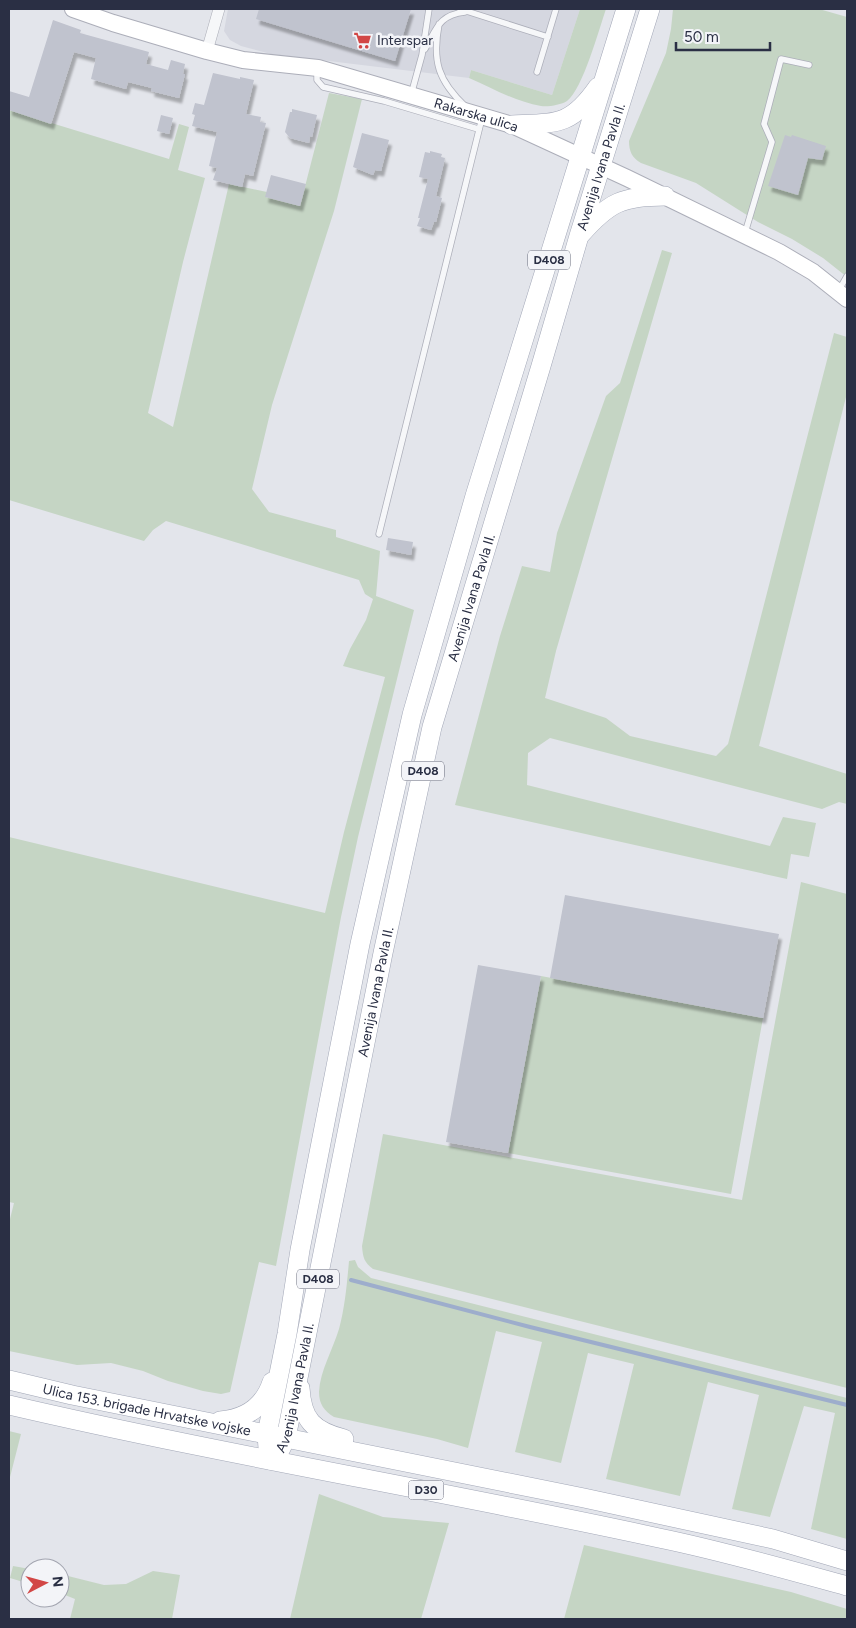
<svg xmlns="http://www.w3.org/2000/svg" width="856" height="1628" viewBox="0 0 856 1628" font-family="Figtree,sans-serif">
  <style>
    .built { fill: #d5d7e0 }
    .green { fill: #c5d5c4 }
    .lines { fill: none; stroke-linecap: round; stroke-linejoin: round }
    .stream { stroke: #9dadcc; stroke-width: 4 }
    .building { fill: #c0c3ce; filter: url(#shadow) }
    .lane-casing { stroke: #acaeb9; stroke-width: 7 }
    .street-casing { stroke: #acaeb9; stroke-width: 12 }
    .secondary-casing { stroke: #acaeb9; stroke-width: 18 }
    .primary-casing { stroke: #a2a7b7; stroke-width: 20 }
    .lane { stroke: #f6f7f9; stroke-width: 5.5 }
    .street { stroke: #f6f7f9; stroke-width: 11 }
    .secondary { stroke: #fff; stroke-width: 16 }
    .primary { stroke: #fff; stroke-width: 19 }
    .labels { text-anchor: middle; stroke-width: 5; stroke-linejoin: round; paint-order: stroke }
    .shield { fill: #f3f4f8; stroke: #666a7a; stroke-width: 1 }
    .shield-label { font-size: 12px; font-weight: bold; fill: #2a2f44 }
    .poi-label { font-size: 14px; fill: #2a2f44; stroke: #f3f4f8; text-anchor: start }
    .street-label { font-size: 14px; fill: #2a2f44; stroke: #f3f4f8 }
  </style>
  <defs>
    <filter id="shadow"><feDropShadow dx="3" dy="5.5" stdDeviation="1" flood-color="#0004"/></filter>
  </defs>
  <rect width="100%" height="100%" fill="#e3e5eb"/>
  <path class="built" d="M228 9H580L552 95 471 70 469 78 271 54 241 46 230 40 224 31Z"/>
  <path class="green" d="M580 9H606C599 29 583 89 567 101 561 105 548 107 541 106 516 102 492 88 469 78L471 70 552 95Z
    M673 9H819L847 17V277L823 258 792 239 758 222 696 183 641 163C632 158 629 151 629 141L666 53 671 29Z
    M329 93 362 99 334 211 272 405 252 489 269 512 336 530V537L380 551 376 596 414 610 358 837 341 917 276 1266 259 1262 230 1392 221 1394 203 1391 168 1381 143 1371 111 1363 77 1365 9 1351V1223L14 1203 9 1202V837L325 913 344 832 385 677 343 666 350 649 366 620 373 599 365 594 359 580 166 521 153 530 144 541 9 500V110L169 159 179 124 189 127 178 170 205 178 183 262 148 413 173 427 229 184 267 192 266 197 300 206Z
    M662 250 672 253 556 651 545 698 606 718 630 736 716 756 728 744 834 333 847 337V393L759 746 847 774V804L839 802 822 809 550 738 528 753 527 785 770 846 783 817 816 823 809 857 791 854 787 879 455 805 500 636 522 566 550 572 557 533 606 396 620 383Z
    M801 882 847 894V1388L373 1269C364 1262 363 1258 362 1246L383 1134 742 1200Z
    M541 976 763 1018 731 1194 508 1153Z
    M355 1260 358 1267 371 1278 847 1398V1539L811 1529 835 1413 804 1406 770 1517 732 1509 759 1395 708 1382 680 1496 606 1479 634 1364 588 1353 561 1463 515 1452 542 1342 496 1331 468 1448 437 1439 334 1417C324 1411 319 1404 319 1392 320 1371 333 1349 339 1329 345 1307 347 1283 349 1261Z
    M9 1431 21 1434 9 1481Z
    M319 1494 383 1517 449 1523 421 1619H290Z
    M584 1545 791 1592 847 1609V1619H564Z
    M13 1566 30 1569V1584L10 1578Z
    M153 1571 180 1575 172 1619H70L75 1599 60 1593V1574L104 1585 126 1584Z"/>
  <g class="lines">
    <path class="stream" d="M351 1280 530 1327 847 1405"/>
  </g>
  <path class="building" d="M259 9H411L395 61 256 19Z
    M53 20 81 30 80 33 149 52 146 64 168 70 171 60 185 64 183 74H185L179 98 151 91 152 88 128 82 126 89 91 79 96 58 74 52 51 124 9 110V91L29 97Z
    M213 73 240 79V77L254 80 246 114 261 117 260 122 266 123 253 176 245 174 242 187 213 180 217 168 209 166 217 132 192 126 195 115 192 114 195 103 204 105Z
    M292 109 317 115 312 137 310 136 309 143 290 138 285 132 290 112H292Z
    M161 115 173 118 169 134 157 131Z
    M362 133 389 140 381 171 375 170 373 175 353 167Z
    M785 135 791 137 792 135 826 146 822 160 808 158 798 195 768 186Z
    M430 151 442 154 441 157 445 158 436 196 442 198 436 222H434L431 230 417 226 420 218H418L428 179 419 177 425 152 430 153Z
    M271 175 306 184 300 206 265 197Z
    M388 538 413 542 411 555 386 550Z
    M565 895 779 934 763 1018 550 978Z
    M478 965 541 976 508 1153 446 1142Z"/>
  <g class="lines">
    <defs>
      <path id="lane" d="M460 9 548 37
        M439 24C432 61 438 81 466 107
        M425 49C437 28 439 15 465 12
        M317 70V80L323 87 384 101 478 129
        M537 72 556 9
        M411 95 422 55 429 9
        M745 233 772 142 764 124 781 59 809 65
        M839 290 847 276
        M379 534 482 118"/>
      <path id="street" d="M207 51 219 9"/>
      <g id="secondary">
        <path id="s1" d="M73 9 113 23 207 51 243 60 318 68 512 125 627 178 779 252 813 272 847 299"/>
      </g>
      <g id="primary">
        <path d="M512 125C557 123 571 126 598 87"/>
        <path d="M581 234C609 202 623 196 665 196"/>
        <path id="s2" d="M9 1380 72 1395 584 1498 773 1539 847 1561"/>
        <path d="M300 1388C302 1420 313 1431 344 1439"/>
        <path d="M9 1405C224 1455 443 1491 659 1538 723 1551 785 1569 847 1586"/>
        <path d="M220 1421C246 1419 264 1407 272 1382"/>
        <path id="s3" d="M271 1460 279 1452 286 1438 383 953 432 727 541 366 579 236 650 9"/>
        <path d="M271 1460 268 1448 267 1434 287 1334 300 1250 360 944 412 715 475 496 626 9"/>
      </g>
    </defs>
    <use href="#lane" class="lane-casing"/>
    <use href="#street" class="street-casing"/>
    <use href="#secondary" class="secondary-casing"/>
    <use href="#primary" class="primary-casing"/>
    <use href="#lane" class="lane"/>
    <use href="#street" class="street"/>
    <use href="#secondary" class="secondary"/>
    <use href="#primary" class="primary"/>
  </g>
  <defs>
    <symbol id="supermarket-bare" viewBox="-9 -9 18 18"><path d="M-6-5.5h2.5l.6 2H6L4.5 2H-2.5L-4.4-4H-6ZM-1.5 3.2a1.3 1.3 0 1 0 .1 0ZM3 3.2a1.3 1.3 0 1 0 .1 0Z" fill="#d24746" stroke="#f3f4f8" stroke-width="2.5" paint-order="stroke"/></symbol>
  </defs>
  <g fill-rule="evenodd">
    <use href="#supermarket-bare" x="350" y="28" width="25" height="25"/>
  </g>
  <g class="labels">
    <g class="shield">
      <rect x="528" y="250.5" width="42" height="19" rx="4"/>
      <rect x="402" y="761.5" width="42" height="19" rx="4"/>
      <rect x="297" y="1269.5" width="42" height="19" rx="4"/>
      <rect x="408.5" y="1480.5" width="35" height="19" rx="4"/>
    </g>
    <g class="shield-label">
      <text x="549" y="264">D408</text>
      <text x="423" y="775">D408</text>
      <text x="318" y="1283">D408</text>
      <text x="426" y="1494">D30</text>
    </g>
    <g class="poi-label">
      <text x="377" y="45">Interspar</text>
    </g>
    <g class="street-label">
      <text dy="5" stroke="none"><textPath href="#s1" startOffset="418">Rakarska ulica</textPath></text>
      <text dy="5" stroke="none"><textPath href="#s3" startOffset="1338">Avenija Ivana Pavla II.</textPath></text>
      <text dy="5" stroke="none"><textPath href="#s3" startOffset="888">Avenija Ivana Pavla II.</textPath></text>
      <text dy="5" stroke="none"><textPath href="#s3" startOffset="482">Avenija Ivana Pavla II.</textPath></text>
      <text dy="5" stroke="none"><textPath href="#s3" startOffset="78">Avenija Ivana Pavla II.</textPath></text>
      <text dy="5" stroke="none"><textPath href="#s2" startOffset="141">Ulica 153. brigade Hrvatske vojske</textPath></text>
    </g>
  </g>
  <rect width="856" height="1628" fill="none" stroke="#2a2f44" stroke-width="20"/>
  <g transform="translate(45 1583) rotate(84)"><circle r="24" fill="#f3f4f8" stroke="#a3a5b0"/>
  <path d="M0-4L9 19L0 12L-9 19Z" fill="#d24746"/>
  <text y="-8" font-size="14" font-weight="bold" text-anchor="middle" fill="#2a2f44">N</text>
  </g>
  <path d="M676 42v8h94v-8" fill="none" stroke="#2a2f44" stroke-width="2.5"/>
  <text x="684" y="42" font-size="15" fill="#2a2f44" stroke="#f3f4f8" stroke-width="4" paint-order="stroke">50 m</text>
</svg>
